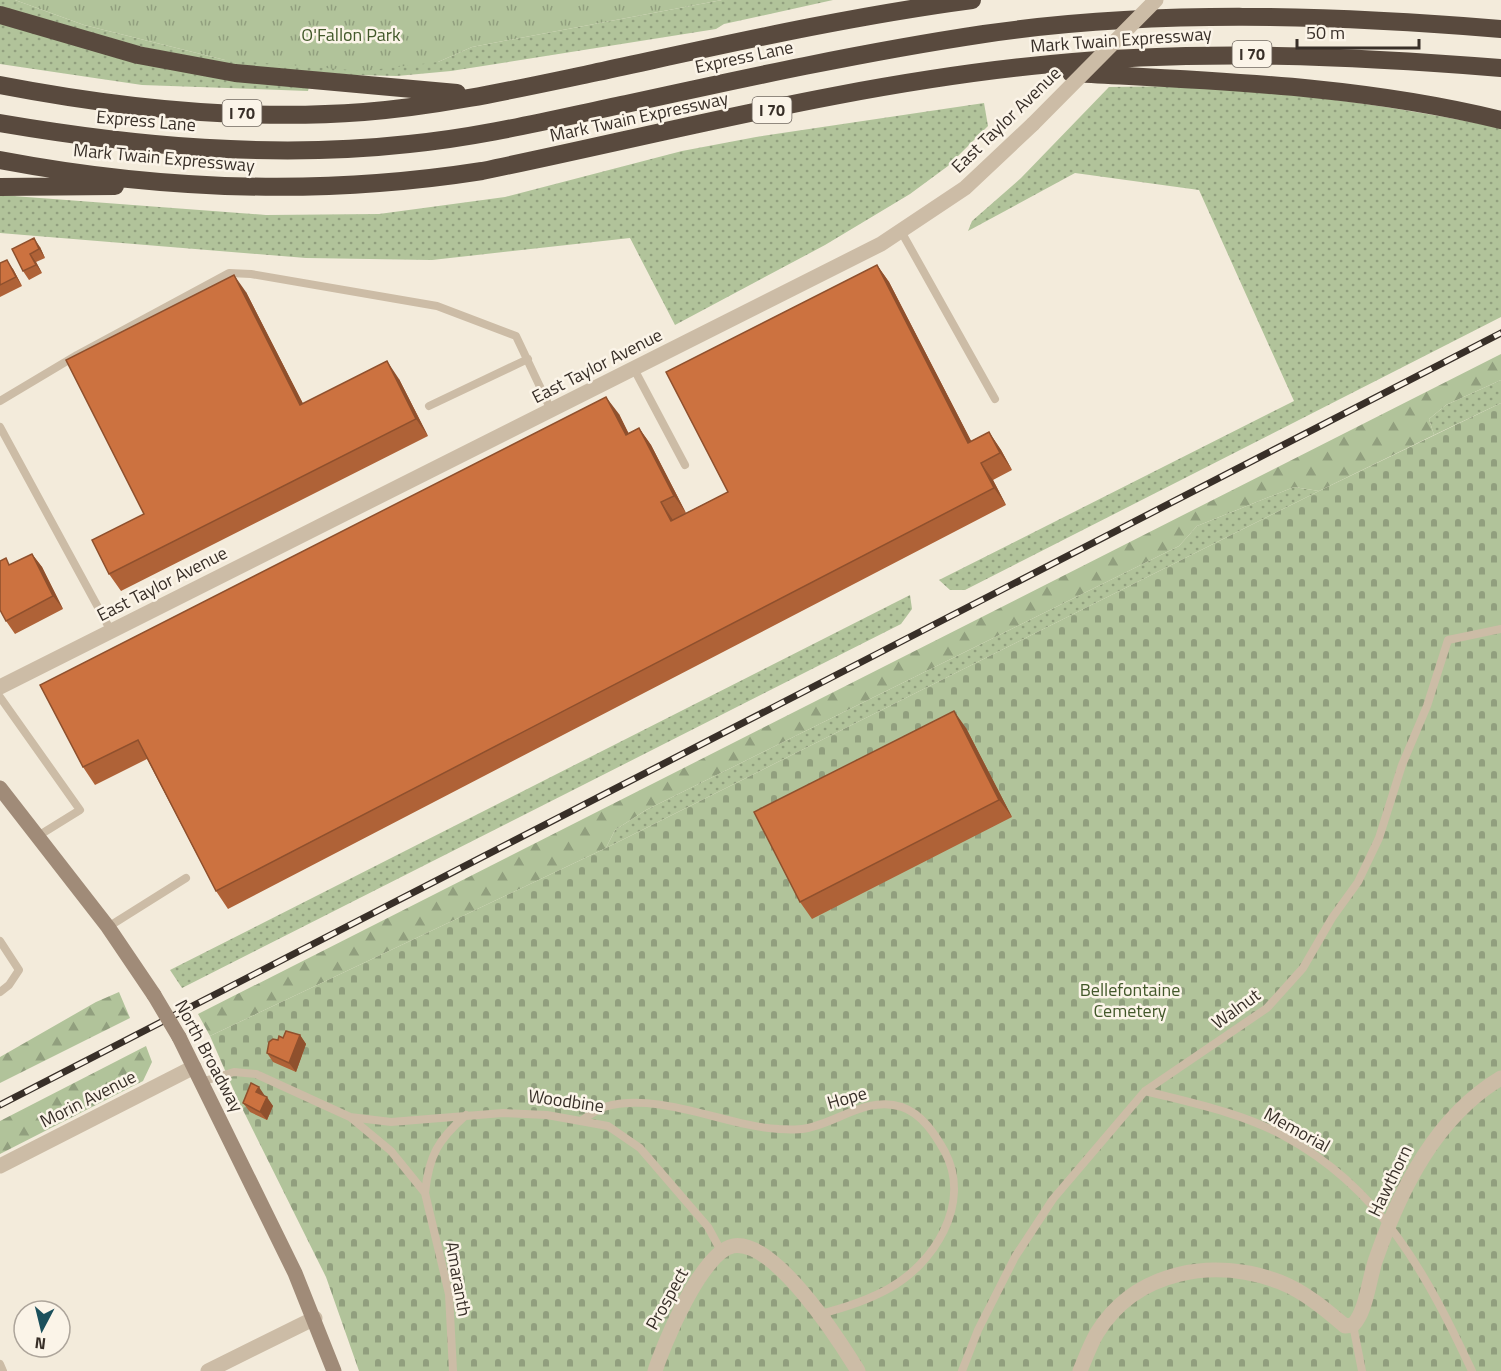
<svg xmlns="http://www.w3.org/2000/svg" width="1501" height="1371" viewBox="0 0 1501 1371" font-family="'Titillium Web',sans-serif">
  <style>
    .grass { fill: url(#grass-dots) }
    .forest { fill: url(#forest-firs) }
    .cemetery { fill: url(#cemetery-stones) }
    .park { fill: url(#park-tufts) }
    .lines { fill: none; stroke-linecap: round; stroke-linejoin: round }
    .service { stroke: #ccbca6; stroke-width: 8 }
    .minor { stroke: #ccbca6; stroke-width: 15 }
    .tertiary { stroke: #ccbca6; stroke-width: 15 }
    .secondary { stroke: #a08b78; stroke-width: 15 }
    .motorway { stroke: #594a3e; stroke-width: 18 }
    .rail-casing { stroke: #382f28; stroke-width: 7 }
    .rail { stroke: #fbf4e8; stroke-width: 4.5; stroke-dasharray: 14; stroke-linecap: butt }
    .tertiary-bridge { stroke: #ccbca6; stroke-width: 15 }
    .secondary-bridge { stroke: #a08b78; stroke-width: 15 }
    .wall { fill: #af6237 }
    .shaded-wall { fill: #8f502d }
    .building { fill: #cc7240; stroke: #8f502d; stroke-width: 1.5 }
    .labels { text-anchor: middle; stroke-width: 5; stroke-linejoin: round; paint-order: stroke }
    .shield { fill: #fbf4e8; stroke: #726a62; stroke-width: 1.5 }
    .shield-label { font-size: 16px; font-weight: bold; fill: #382f28 }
    .park-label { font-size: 18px; fill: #42582a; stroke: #fbf4e8 }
    .street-label { font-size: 18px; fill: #382f28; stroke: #fbf4e8 }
  </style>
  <defs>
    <pattern id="grass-dots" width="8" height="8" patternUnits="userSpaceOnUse" patternTransform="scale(1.5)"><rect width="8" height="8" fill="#b1c39a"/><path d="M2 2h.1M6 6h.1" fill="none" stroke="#919f7e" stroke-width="1.8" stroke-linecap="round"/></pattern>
    <pattern id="forest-firs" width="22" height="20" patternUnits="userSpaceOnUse" patternTransform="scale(1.5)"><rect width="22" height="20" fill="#b1c39a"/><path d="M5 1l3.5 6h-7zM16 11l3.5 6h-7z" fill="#919f7e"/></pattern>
    <pattern id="cemetery-stones" width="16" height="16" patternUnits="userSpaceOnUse" patternTransform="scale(1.5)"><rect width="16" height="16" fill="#b1c39a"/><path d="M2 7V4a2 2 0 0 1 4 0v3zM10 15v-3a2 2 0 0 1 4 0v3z" fill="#919f7e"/></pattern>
    <pattern id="park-tufts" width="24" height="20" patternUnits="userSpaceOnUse" patternTransform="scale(1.5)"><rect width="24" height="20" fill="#b1c39a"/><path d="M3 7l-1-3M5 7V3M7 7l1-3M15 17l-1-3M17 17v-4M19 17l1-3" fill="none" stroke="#919f7e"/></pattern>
  </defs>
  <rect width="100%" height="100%" fill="#f3ebdb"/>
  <path class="grass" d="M0 0H15L84 25 225 60 438 62 472 47 722 0H833L724 24 716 29 451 71 397 76 352 75 241 66 183 56 102 38 0 6Z
    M0 22 309 87 308 91 142 85 0 64Z
    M1185 86C1292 92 1396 106 1501 128V317L965 590H950L939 580 1294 401 1199 190 1075 173 968 231 972 221 1021 178 1109 87Z
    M984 103 988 126 948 166 910 194 825 245 675 325 630 238 432 260 306 258 0 233V195L266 215 379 214 505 197 682 151 756 137Z
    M1501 380V403L1434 435 1429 419 1446 405Z
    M1294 487 1319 491 606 848 615 830 646 810 1179 546 1197 526Z
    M910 595 912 609 901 624 182 988 170 970Z"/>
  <path class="forest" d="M1501 354V380L1446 405 1429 419 1434 435 1319 491 1294 487 1197 526 1179 546 646 810 615 830 606 848 210 1036 198 1014Z
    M119 992 130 1018 0 1083V1057L96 1002Z
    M146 1046 152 1062 143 1081 0 1154V1121Z"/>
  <path class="cemetery" d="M1501 403V1371H359L326 1277 238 1100 210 1036 606 848 1319 491Z"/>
  <path class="park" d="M15 0H722L472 47 438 62 363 71 225 60 84 25Z"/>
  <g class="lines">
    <path class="service" d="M902 233 995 399
      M634 369 685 465
      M0 401 77 355 229 273 251 274 437 306 516 336 551 410
      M429 406 528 359
      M0 427 111 631
      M0 697 80 810 38 836
      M108 927 186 878
      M0 941 19 970 9 985 0 992
      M201 1082 234 1072 256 1074 350 1117 391 1122 503 1113 547 1115 608 1126 640 1148 708 1227 721 1251
      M1145 1091C1192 1103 1242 1113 1284 1136 1381 1188 1427 1275 1472 1371
      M350 1117 391 1151 425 1193 449 1294 453 1371
      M581 1121C588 1116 596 1110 604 1107 660 1091 724 1126 779 1129 786 1129 795 1130 802 1129 835 1125 866 1095 902 1107 922 1114 935 1134 945 1152 972 1204 934 1264 888 1289 866 1301 844 1308 820 1314
      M425 1193C429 1155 438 1140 466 1115
      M1353 1325 1362 1371
      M0 1364 3 1371
      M962 1371 978 1330 1015 1257 1053 1199 1145 1091 1267 1008 1303 968 1332 918 1358 882 1379 838 1402 765 1427 706 1448 640 1501 629"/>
    <path class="minor" d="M0 1166 194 1067
      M208 1371 315 1318
      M655 1371C664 1343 702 1252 733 1246 774 1238 839 1340 858 1371
      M1080 1371C1085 1359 1090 1345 1097 1333 1136 1270 1214 1257 1280 1282 1305 1292 1325 1309 1345 1326L1353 1325C1367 1311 1369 1276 1377 1256 1401 1188 1436 1117 1501 1078"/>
    <path class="tertiary" d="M0 687 881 244 965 188 1033 124"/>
    <path class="secondary" d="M0 788 108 927 154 995
      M179 1037 295 1273 334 1371"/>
    <path class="motorway" d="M0 15 138 55 235 73 457 93
      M1071 73C1215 81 1359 85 1501 120
      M0 85C119 108 243 121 364 112 441 106 517 89 593 73 719 46 844 17 972 0
      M0 123C135 146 273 159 409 144 482 137 554 119 626 104 745 78 864 52 984 34 1155 9 1330 15 1501 29
      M0 160C158 190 322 196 482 171 670 132 859 82 1051 64 1202 49 1351 56 1501 68
      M0 187 115 186"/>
    <defs>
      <path id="rail" d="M0 1105 1501 333"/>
    </defs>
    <use href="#rail" class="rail-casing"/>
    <use href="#rail" class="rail"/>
    <path class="tertiary-bridge" d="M1033 124 1156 0"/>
    <path class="secondary-bridge" d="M154 995 179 1037"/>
  </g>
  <path class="wall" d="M40 247 45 258 36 262 42 273 29 280 23 271 12 249Z
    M0 263 13 269 22 286 0 297Z
    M877 265 889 282 971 441 989 432 1001 450 1012 470 993 480 1006 505 228 909 216 891 147 759 95 785 83 767 619 414 628 433 639 428 651 445 686 513 728 492Z
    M246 292 303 404 399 379 428 436 121 591 109 574 144 514Z
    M32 554 42 567 63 609 15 634 6 621 11 564Z
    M966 728 1012 817 812 919 800 902Z
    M300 1035 306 1044 296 1072 273 1062 267 1053 278 1040Z
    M265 1096 273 1106 267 1120 250 1112 243 1103Z"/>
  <path class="shaded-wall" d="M34 238 40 247 45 258 39 249Z
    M30 254 36 262 42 273 36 265Z
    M7 260 13 269 22 286 16 277Z
    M877 265 889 282 981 460 968 443Z
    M234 275 246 292 313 423 300 405Z
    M387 361 399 379 428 436 416 419Z
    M606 397 619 414 638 452 626 435Z
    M639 428 651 445 686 513 674 496Z
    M989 432 1001 450 1012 470 1000 453Z
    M981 463 993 480 1006 505 994 488Z
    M661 502 673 520 671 521Z
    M32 554 42 567 63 609 53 596Z
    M954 711 966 728 1012 817 999 800Z
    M300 1035 306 1044 296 1072 289 1063Z
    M259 1087 265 1096 256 1092Z
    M267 1097 273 1106 267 1120 260 1112Z"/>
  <path class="building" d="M34 238 39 249 30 254 36 265 23 271 12 249Z
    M7 260 16 277 0 285V263Z
    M877 265 968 443 989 432 1000 453 981 463 994 488 216 891 138 740 83 767 40 685 606 397 626 435 639 428 674 496 661 502 671 521 728 492 666 372Z
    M234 275 300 405 387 361 416 419 109 574 92 540 144 514 66 360Z
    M32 554 53 596 6 621 0 610V561L6 558 9 565Z
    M954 711 999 800 800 902 754 812Z
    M286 1031 300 1035 289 1063 267 1053 269 1042 273 1039 278 1040 279 1036 283 1038Z
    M251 1083 259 1087 256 1092 267 1097 260 1112 243 1103Z"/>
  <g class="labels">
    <g class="shield">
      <rect x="1232.5" y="41" width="39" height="26" rx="4.5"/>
      <rect x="752.5" y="97" width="39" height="26" rx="4.5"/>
      <rect x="222.5" y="100" width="39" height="26" rx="4.5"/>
    </g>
    <g class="shield-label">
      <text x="1252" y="60">I 70</text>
      <text x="772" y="116">I 70</text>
      <text x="242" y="119">I 70</text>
    </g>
    <g class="park-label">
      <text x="351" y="41">O'Fallon Park</text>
      <text x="1130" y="996">Bellefontaine<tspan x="1130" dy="21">Cemetery</tspan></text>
    </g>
    <g class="street-label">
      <text transform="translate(1121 40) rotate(-4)" y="6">Mark Twain Expressway</text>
      <text transform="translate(744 57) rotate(-12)" y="6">Express Lane</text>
      <text transform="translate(639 117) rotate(-12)" y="6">Mark Twain Expressway</text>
      <text transform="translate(1006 120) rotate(-44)" y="6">East Taylor Avenue</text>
      <text transform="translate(146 121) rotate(5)" y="6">Express Lane</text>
      <text transform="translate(164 158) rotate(5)" y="6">Mark Twain Expressway</text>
      <text transform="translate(597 366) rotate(-27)" y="6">East Taylor Avenue</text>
      <text transform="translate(162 584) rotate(-27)" y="6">East Taylor Avenue</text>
      <text transform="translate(1236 1009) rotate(-36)" y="6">Walnut</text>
      <text transform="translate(209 1056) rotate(62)" y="6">North Broadway</text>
      <text transform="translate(847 1098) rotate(-16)" y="6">Hope</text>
      <text transform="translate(88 1099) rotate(-27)" y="6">Morin Avenue</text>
      <text transform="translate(566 1101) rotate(8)" y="6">Woodbine</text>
      <text transform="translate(1297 1130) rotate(29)" y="6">Memorial</text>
      <text transform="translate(1390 1181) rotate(-64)" y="6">Hawthorn</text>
      <text transform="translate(458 1279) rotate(80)" y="6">Amaranth</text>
      <text transform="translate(667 1299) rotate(-61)" y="6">Prospect</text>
    </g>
  </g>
  <g transform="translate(42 1329) rotate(187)"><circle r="28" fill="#fbf4e8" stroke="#ada59b" stroke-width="1.5"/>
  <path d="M0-4.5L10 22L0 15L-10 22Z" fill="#1b505c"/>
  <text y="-9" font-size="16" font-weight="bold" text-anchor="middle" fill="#382f28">N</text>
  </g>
  <path d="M1297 39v9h122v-9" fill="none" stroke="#382f28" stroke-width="3"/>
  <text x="1306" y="39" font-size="18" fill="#382f28" stroke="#fbf4e8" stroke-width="4.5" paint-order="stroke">50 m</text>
</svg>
